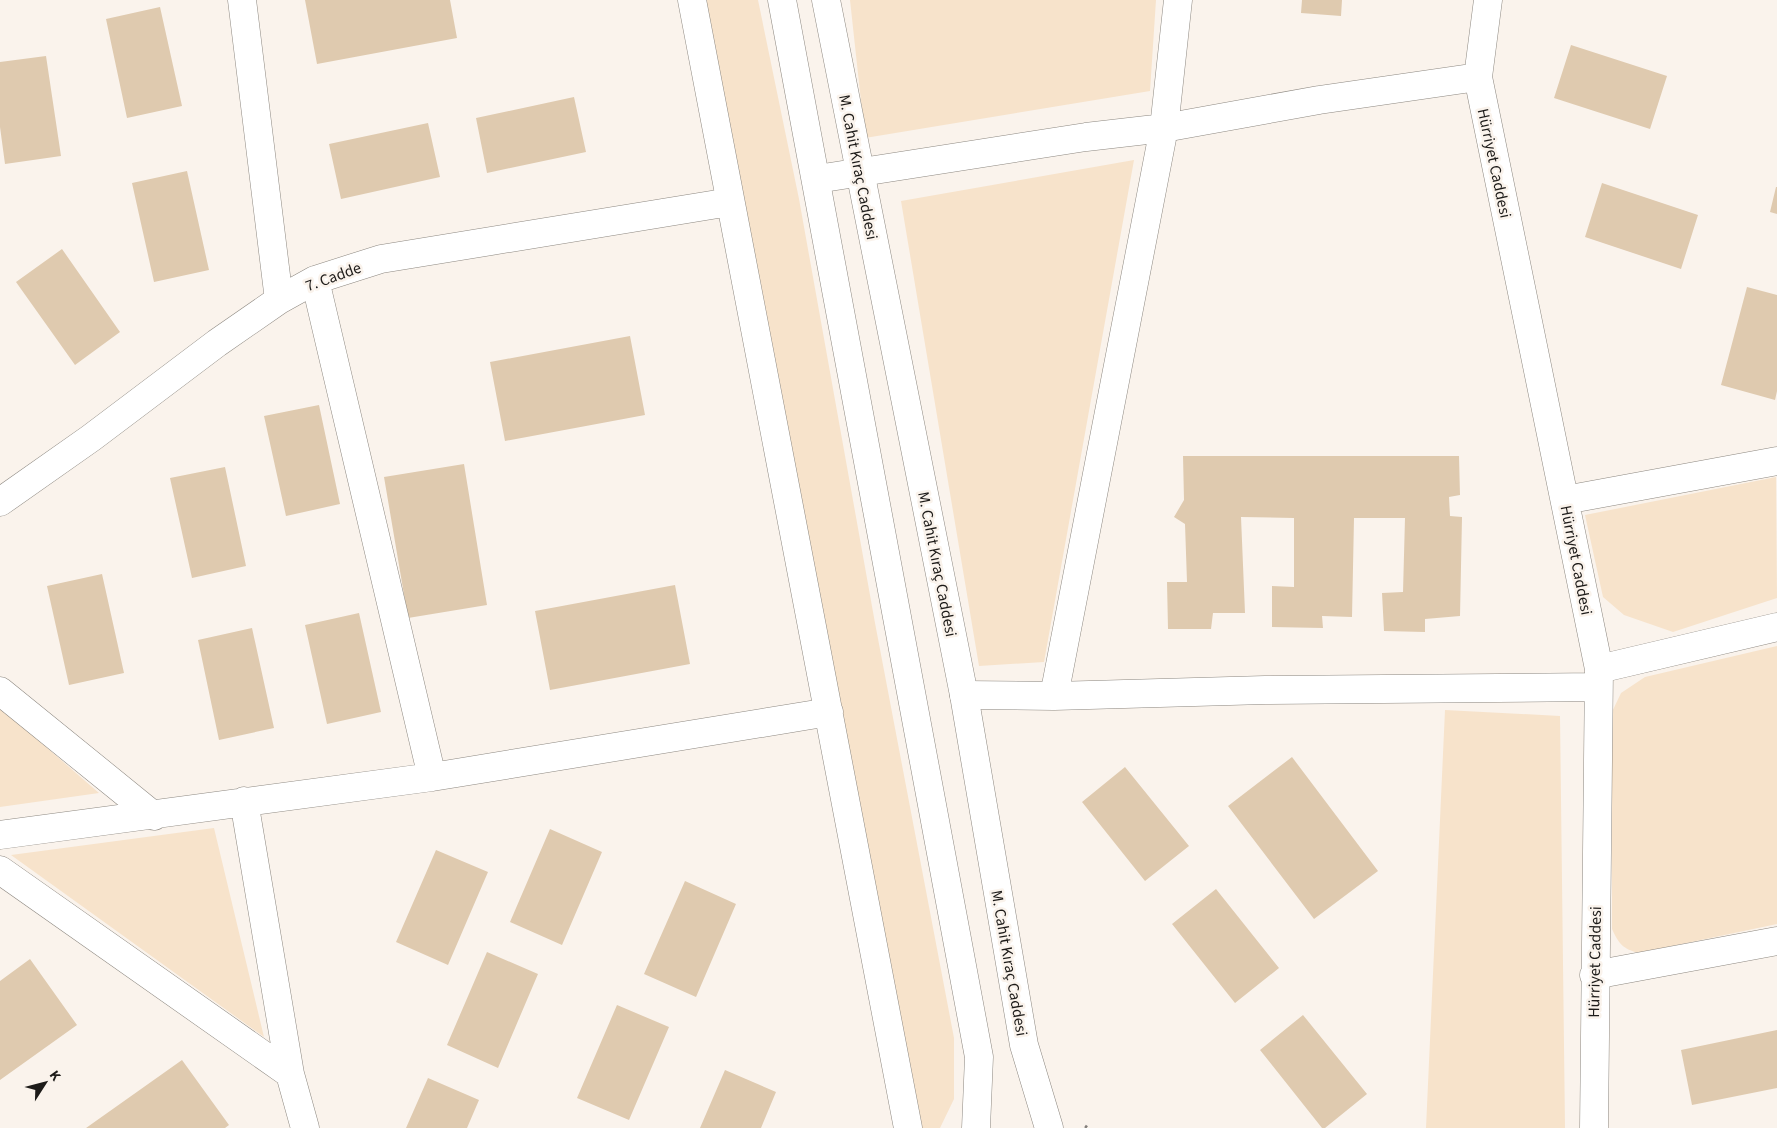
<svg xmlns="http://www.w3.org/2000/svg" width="1777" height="1128" viewBox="0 0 1777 1128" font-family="'Source Sans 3',sans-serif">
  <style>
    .green { fill: #f7e3cb }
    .building { fill: #dfcaaf }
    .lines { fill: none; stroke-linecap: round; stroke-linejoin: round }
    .street-casing { stroke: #8d8881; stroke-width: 29 }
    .secondary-casing { stroke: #8d8881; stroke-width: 29 }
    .path { stroke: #837f7b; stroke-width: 3; stroke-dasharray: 2.5 4; stroke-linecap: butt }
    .street { stroke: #fff; stroke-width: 28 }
    .secondary { stroke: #fff; stroke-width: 28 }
    .labels { text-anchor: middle; stroke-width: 5; stroke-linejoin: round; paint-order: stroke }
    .street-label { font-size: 16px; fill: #1d1b19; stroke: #faf3ec }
  </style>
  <rect width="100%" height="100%" fill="#faf3ec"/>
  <path class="green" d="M705 0H758L799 199 875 623 954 1038V1099L940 1128H917Z
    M850 0H1156L1150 91 865 138Z
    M1134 160 1044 662 979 666 901 201Z
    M1776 477 1777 598 1673 632 1624 615 1603 597 1585 515Z
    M1777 646V924L1639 953C1623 949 1619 944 1612 929V712L1621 693 1645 677Z
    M0 707 99 793 0 807Z
    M1445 710 1560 716 1565 1128H1426Z
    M214 828 264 1037 11 855Z"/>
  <path class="building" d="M305 0H450L457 38 317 64Z
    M1302 0H1342L1341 16 1301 13Z
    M160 7 182 106 127 118 106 19Z
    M1571 45 1667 76 1650 129 1554 98Z
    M46 56 61 156 5 164 0 127V62Z
    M574 97 586 152 487 173 476 118Z
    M428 123 440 177 341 199 329 144Z
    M187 171 209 270 154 282 132 183Z
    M1602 183 1698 215 1681 269 1585 237Z
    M1776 187H1777V214L1770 212Z
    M62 249 120 332 75 365 16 282Z
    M1747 287 1777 295V391L1775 400 1721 385Z
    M630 336 645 415 505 441 490 362Z
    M319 405 340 504 286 516 264 416Z
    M1183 456H1459L1460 495 1449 497 1450 516 1462 517 1460 616 1425 619V632L1384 631 1382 593 1403 592 1405 518H1354L1352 617 1322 616 1323 628 1272 627V586L1294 587V518L1241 517 1245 613H1213L1211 629H1168L1167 582H1187L1185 524 1174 517 1184 500Z
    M464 464 487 605 408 618 384 477Z
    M225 467 246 566 192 578 170 478Z
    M102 574 124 673 69 685 47 586Z
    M675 585 690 664 550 690 535 611Z
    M359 613 381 712 327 724 305 625Z
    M252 628 274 728 219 740 198 640Z
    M1292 757 1378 871 1314 919 1228 806Z
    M1125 767 1189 846 1145 881 1082 802Z
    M550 829 602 852 562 945 510 922Z
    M436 850 488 872 448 965 396 942Z
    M685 881 736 904 696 997 644 974Z
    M1216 889 1279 968 1235 1003 1172 924Z
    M487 952 538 974 498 1068 447 1045Z
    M30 959 77 1025 0 1080V981Z
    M617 1005 669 1027 629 1120 577 1098Z
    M1303 1015 1367 1094 1325 1128H1322L1260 1050Z
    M1777 1030V1088L1692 1105 1681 1050Z
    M182 1060 229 1125 225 1128H86Z
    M725 1070 776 1092 761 1128H700Z
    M428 1078 479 1100 467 1128H406Z"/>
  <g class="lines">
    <defs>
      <path id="street" d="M242 0 279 300
        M692 0 908 1128
        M1488 0 1478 77 1599 669 1594 1128
        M817 179 1086 137 1164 128 1319 100 1478 77
        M1565 500 1777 461
        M0 502 91 438 217 343 279 300 315 280 381 259 730 202
        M1599 669 1777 627
        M0 691 154 816
        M964 695 1054 696 1164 128 1178 0
        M1054 696 1265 690 1598 687
        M432 777 829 712
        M244 801 290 1074
        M0 835 432 777 315 280
        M0 870 290 1074 305 1128
        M1594 975 1777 941"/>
      <path id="secondary" d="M782 0 979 1057 976 1128
        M826 0 964 695 1024 1045 1049 1128"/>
    </defs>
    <use href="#street" class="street-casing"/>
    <use href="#secondary" class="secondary-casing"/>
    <path class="path" d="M1085 1126 1088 1128"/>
    <use href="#street" class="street"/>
    <use href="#secondary" class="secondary"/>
  </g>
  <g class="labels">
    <g class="street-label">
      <text transform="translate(1495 163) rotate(78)" y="6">Hürriyet Caddesi</text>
      <text transform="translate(859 167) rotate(79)" y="6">M. Cahit Kıraç Caddesi</text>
      <text transform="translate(333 276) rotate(-20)" y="6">7. Cadde</text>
      <text transform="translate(1577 560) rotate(79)" y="6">Hürriyet Caddesi</text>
      <text transform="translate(938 564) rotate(79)" y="6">M. Cahit Kıraç Caddesi</text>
      <text transform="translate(1594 962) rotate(-89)" y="6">Hürriyet Caddesi</text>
      <text transform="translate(1010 963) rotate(80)" y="6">M. Cahit Kıraç Caddesi</text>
    </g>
  </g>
  <g transform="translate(45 1083) rotate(54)" stroke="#faf3ec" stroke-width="4" paint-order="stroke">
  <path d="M0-4L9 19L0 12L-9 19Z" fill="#1d1b19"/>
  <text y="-8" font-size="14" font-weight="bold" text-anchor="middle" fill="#1d1b19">K</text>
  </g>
</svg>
